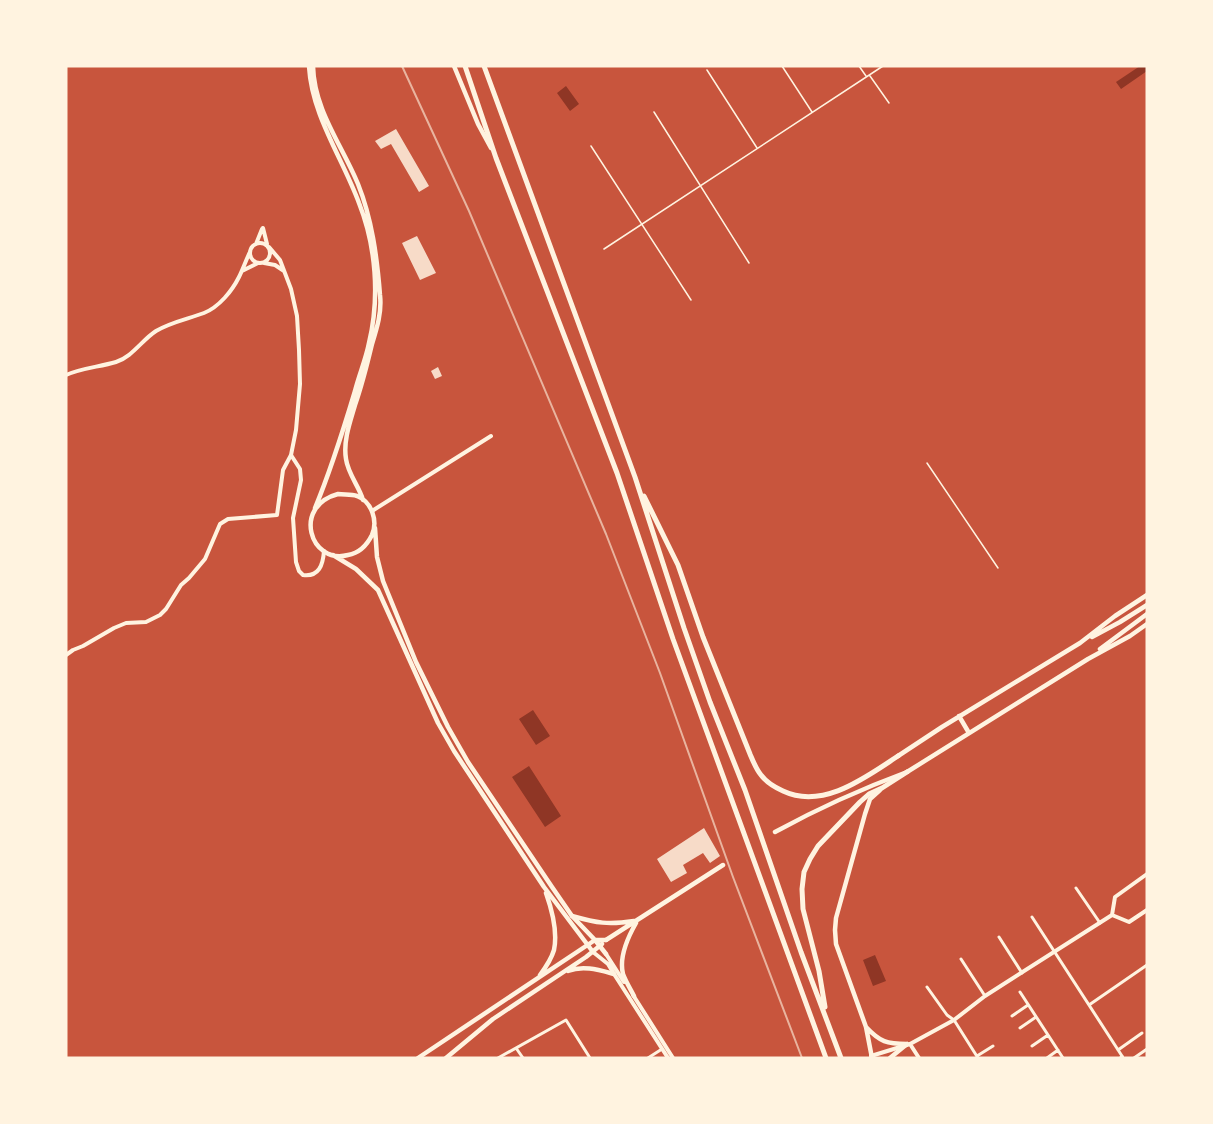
<svg xmlns="http://www.w3.org/2000/svg" width="1213" height="1124" viewBox="0 0 1213 1124" font-family="'Public Sans',sans-serif">
  <style>
    .water { fill: #8f3625 }
    .building { fill: #f7dbc8 }
    .lines { fill: none; stroke-linecap: round; stroke-linejoin: round }
    .service { stroke: #fff3e0; stroke-width: 1.5 }
    .minor { stroke: #fff3e0; stroke-width: 3 }
    .tertiary { stroke: #fff3e0; stroke-width: 4 }
    .secondary { stroke: #fff3e0; stroke-width: 4.5 }
    .primary { stroke: #fff3e0; stroke-width: 4.5 }
    .motorway { stroke: #fff3e0; stroke-width: 5 }
    .rail { stroke: #e9b49f; stroke-width: 2 }
  </style>
  <rect width="100%" height="100%" fill="#c8553d"/>
  <path class="water" d="M1140 66H1147V71L1121 89 1116 82Z
    M566 86 579 104 570 111 557 93Z
    M533 710 550 736 536 745 519 719Z
    M529 766 561 816 545 827 512 777Z
    M875 955 886 981 873 986 863 960Z"/>
  <path class="building" d="M396 129 429 186 419 192 391 144 381 149 375 141Z
    M417 236 436 273 420 280 402 243Z
    M438 367 442 376 435 379 431 371Z
    M704 828 720 856 710 863 703 853 683 865 687 873 671 882 657 859Z"/>
  <g class="lines">
    <path class="service" d="M782 66 812 112
      M859 66 866 76
      M707 70 757 148
      M870 76 889 103
      M654 112 749 263
      M591 146 691 300
      M604 249 883 66
      M927 463 998 568"/>
    <path class="minor" d="M1076 888 1100 923
      M1032 917 1122 1056
      M999 937 1022 973
      M961 959 985 996
      M927 987 947 1015 954 1020 978 1058
      M1020 992 1063 1058
      M1089 1005 1147 965
      M1012 1016 1028 1005
      M1020 1028 1036 1017
      M1032 1046 1048 1035
      M516 1048 523 1058
      M1118 1050 1142 1033
      M977 1056 993 1046
      M498 1058 566 1020 590 1058
      M648 1058 662 1049
      M1047 1058 1058 1050
      M1134 1058 1147 1049"/>
    <path class="tertiary" d="M263 228 267 244
      M250 253a10 10 0 1 1 20 0a10 10 0 1 1-20 0Z
      M256 244 262 229
      M264 263 275 265 284 271
      M242 271 258 263
      M66 375C82 368 99 367 116 362 132 357 142 340 156 331 171 322 188 319 204 313 219 307 232 291 239 277 243 269 246 260 250 252
      M291 455 300 469 301 480 293 518 296 562 299 571 303 575C319 577 323 565 324 551
      M372 511 491 436
      M66 655 73 650 83 646 114 628 126 623 146 622 160 615 166 609 181 585 189 578 205 559 220 524 228 519 277 515 283 470 291 455 296 430 300 384 299 350 297 316 291 289 280 260 269 247
      M1147 874 1115 897 1112 915 1129 922 1147 910
      M593 952 608 964 614 974 668 1058
      M606 954 624 982
      M633 995 673 1058
      M910 1044 919 1058
      M871 1056 910 1044 954 1020 985 996 1112 915
      M1121 1058 1122 1057"/>
    <path class="secondary" d="M309 66C312 116 342 157 359 203 376 246 380 297 369 343 366 359 359 375 355 391 343 431 331 470 315 508
      M313 66C314 110 342 145 358 184 372 219 377 257 380 295 382 312 377 328 372 344 367 365 362 385 355 405 350 422 343 441 346 459 348 474 359 486 363 500
      M454 66 478 124 491 148
      M338 494C344 495 351 494 357 496 372 502 378 521 372 535 367 545 360 553 348 555 310 565 292 506 338 494Z
      M375 528 377 557 383 581 416 662 448 727 468 762 552 887 572 916 595 940 606 954
      M333 555 356 569 378 590 438 723 454 751 544 887 593 952
      M568 971C583 965 599 970 614 974
      M540 975C546 967 551 960 554 950 558 931 552 910 546 893
      M866 1027C880 1042 887 1044 907 1044
      M418 1058 595 940H606
      M446 1058 493 1019 586 957 602 944
      M872 1058 866 1027 836 944 835 930 836 918 865 814 870 799 880 790
      M890 1058 907 1044"/>
    <path class="primary" d="M1092 637 1120 622 1147 605
      M1100 649 1147 614
      M959 716 969 733
      M898 756 942 727 1080 643 1115 616 1147 595
      M775 832C817 809 861 789 907 772L1088 659 1130 636 1147 624
      M572 916C597 923 608 925 634 921
      M606 940 723 865
      M634 996C631 990 626 982 623 974 619 958 628 937 636 923"/>
    <path class="motorway" d="M465 66 496 158 617 473 673 639 826 1058
      M484 66 635 477 684 628 710 702 745 790 801 952 841 1058
      M644 496 678 565 703 637 750 754C753 761 756 769 761 775 767 783 774 787 783 791 823 810 866 777 898 756
      M825 1007 819 971 803 909 802 889 804 872 810 859 818 846 860 802 869 794 882 788 907 772"/>
    <path class="rail" d="M402 66 469 211 606 534 660 673 733 877 802 1058"/>
  </g>
  <rect width="1213" height="1124" fill="none" stroke="#fff3e0" stroke-width="135"/>
</svg>
